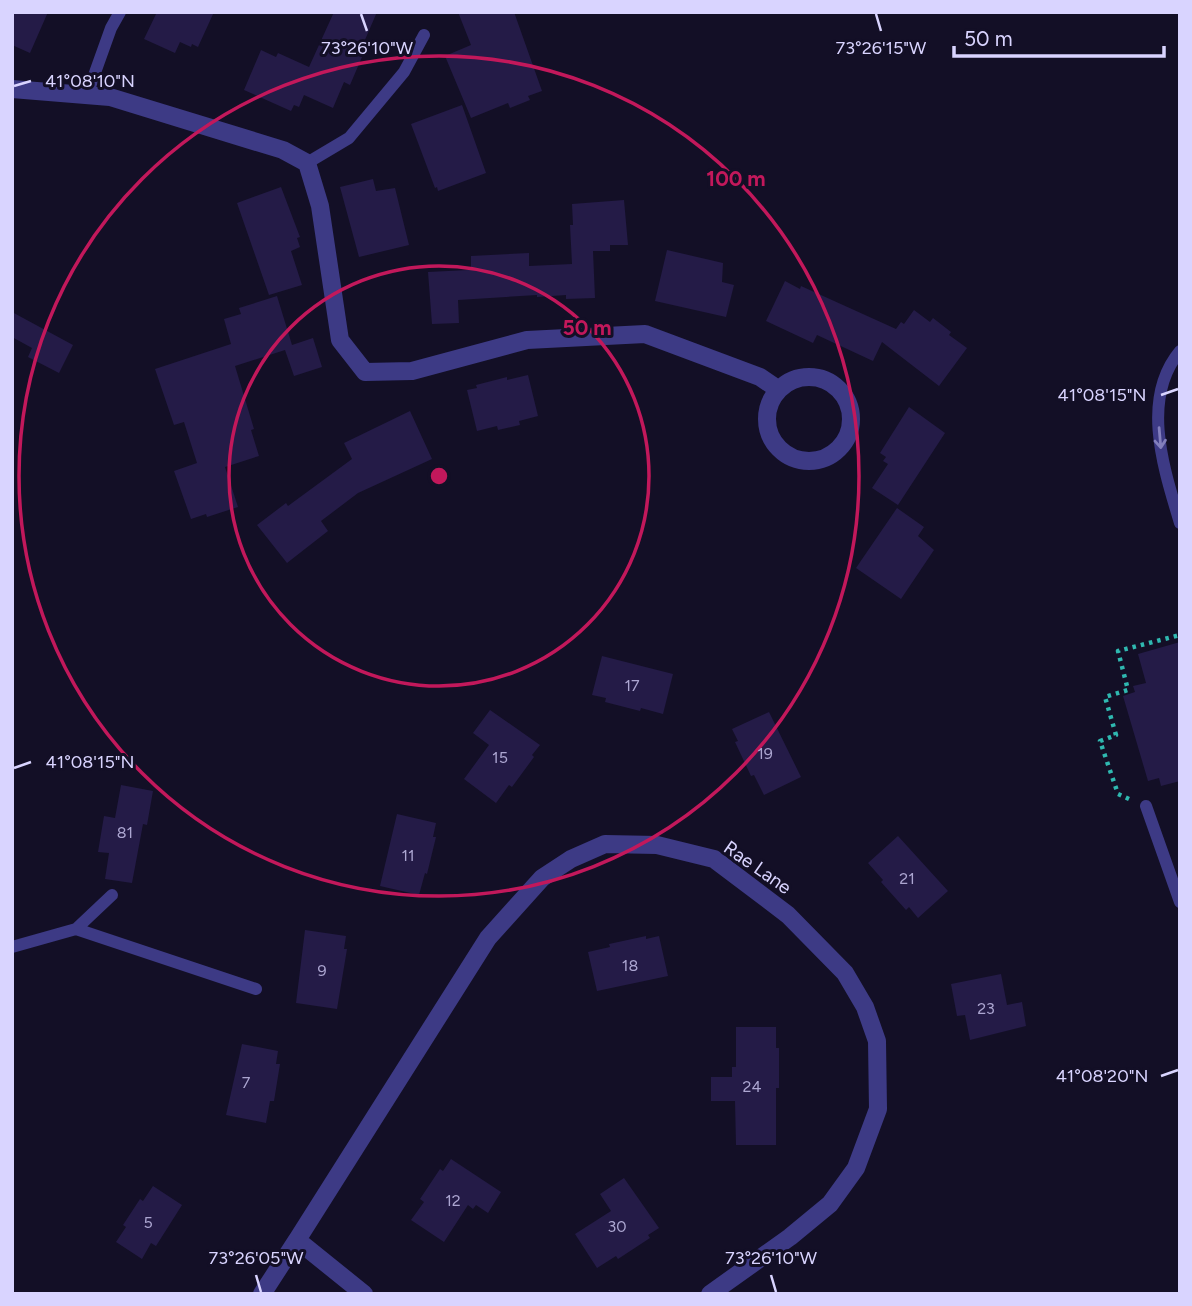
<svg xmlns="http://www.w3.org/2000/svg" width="1192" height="1306" viewBox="0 0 1192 1306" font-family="Figtree,sans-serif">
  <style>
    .building { fill: #241b47 }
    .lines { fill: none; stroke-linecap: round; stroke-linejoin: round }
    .path { stroke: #2fb8b0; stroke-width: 4.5; stroke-dasharray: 3.5 5; stroke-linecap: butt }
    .service { stroke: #3d3a85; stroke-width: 12 }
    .minor { stroke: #3d3a85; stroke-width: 18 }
    .oneway { stroke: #837fbc }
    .ticks { fill: none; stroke: #d9d4ff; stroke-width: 2.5 }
    .ring { fill: none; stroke: #c2185b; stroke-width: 3.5 }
    .labels { text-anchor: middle; stroke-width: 6; stroke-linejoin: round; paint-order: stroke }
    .number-label { font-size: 16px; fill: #aca6d1 }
    .street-label { font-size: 19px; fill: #d9d4ff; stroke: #130f26 }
    .ticks-label { font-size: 18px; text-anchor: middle; fill: #d9d4ff; stroke: #130f26; stroke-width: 6; stroke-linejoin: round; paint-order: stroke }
    .centre { fill: #c2185b; stroke: #130f26; stroke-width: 3.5 }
    .ring-label { font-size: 21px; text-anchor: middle; font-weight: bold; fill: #c2185b; stroke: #130f26; stroke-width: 6; stroke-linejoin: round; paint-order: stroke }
  </style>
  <rect width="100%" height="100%" fill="#130f26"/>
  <path class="building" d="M12 12H48L30 53 12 45Z
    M157 12H214L198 47 192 44 191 47 180 42 175 53 144 39Z
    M334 12H377L358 56 362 57 350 85 344 82 333 108 304 95 299 107 294 105 291 111 244 90 261 50 276 57 278 53 309 67Z
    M458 12H514L542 91 528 96 530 100 510 108 508 103 471 118 445 56 471 45Z
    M462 105 486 173 438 191 437 187 435 188 411 124Z
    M373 179 376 191 395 188 409 245 359 257 340 187Z
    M281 187 300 237 297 238 300 247 291 251 302 285 269 295 237 203Z
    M624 200 628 245H610V251H593L595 298 566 299V295L537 297V295L458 300 459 323 432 324 428 272 468 270 471 269V256L529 253V266L572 264 570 225H573L572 204Z
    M667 250 723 263 722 282 734 285 726 317 655 301Z
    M785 281 800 289 801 286 896 329 901 322 904 324 914 310 930 322 933 318 951 332 949 335 967 348 939 386 882 342 873 361 817 335 813 343 766 321Z
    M277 296 292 345 313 338 322 367 294 376 285 350 235 366 254 429 251 430 259 456 225 467 238 507 207 517 206 514 191 519 174 471 197 463 184 422 174 425 155 369 231 344 224 319 241 314 239 308Z
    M12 312 73 345 59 373 28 357 32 348 12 337Z
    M528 375 538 416 519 421 520 425 498 430 497 426 477 431 467 390 477 388 476 385 507 377V380Z
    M909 407 945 433 898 505 872 488 888 464 883 461 886 457 880 453Z
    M410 411 432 459 358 493 321 521 328 531 287 563 257 525 286 503 288 506 352 459 344 443Z
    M897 508 924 527 918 536 934 550 901 599 856 568Z
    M1180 642V781L1161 786 1159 778 1148 781 1123 696 1135 692 1133 686 1146 683 1138 654Z
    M602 656 673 674 663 714 641 708 640 711 605 702 606 698 592 695Z
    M490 710 540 745 532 755 534 757 512 787 509 785 496 803 464 779 489 745 473 733Z
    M769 712 801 777 764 795 754 775 751 776 735 742 738 741 732 729Z
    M121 785 153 791 147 825 143 824 132 883 105 879 109 853 98 852 104 816 115 818Z
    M397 814 436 823 433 837H436L427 874 425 873 419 895 380 886Z
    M898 836 948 891 918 918 909 907 906 910 881 882 883 880 868 863Z
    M305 930 346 936 344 949H347L337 1009 296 1003Z
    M646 936V939L659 936 668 976 597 991 588 952 610 947 609 944Z
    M1001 974 1007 1005 1022 1002 1026 1026 970 1040 965 1015 957 1016 951 984Z
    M736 1027H776V1048H779V1088H776V1145H736L735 1101H711V1077H732V1067H736Z
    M242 1044 278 1051 276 1064H280L274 1101H270L266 1123 226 1115Z
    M451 1159 501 1192 488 1213 476 1205 473 1209 468 1205 444 1242 411 1220 424 1202 420 1199 440 1169 443 1171Z
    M624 1178 659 1228 648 1235 650 1238 618 1259 616 1256 597 1268 575 1234 611 1211 600 1194Z
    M153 1186 182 1205 156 1246 151 1243 142 1259 116 1242 126 1227 123 1225 140 1199 143 1201Z"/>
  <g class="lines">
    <path class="path" d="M1129 799 1118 794 1100 741 1116 735 1105 697 1128 690 1118 651 1180 635"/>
    <path class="service" d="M87 95 111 28 120 12
      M307 163 349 138 404 72 424 35
      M1180 351C1140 399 1164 469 1180 523
      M1146 806 1180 902
      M76 929 112 895
      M12 947 76 929 256 989"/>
    <path class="minor" d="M12 89 110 97 283 150 307 163 320 206 340 340 365 372 412 371 527 340 645 334 760 377 779 390
      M767 419a42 42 0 1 1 84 0a42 42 0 1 1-84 0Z
      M262 1294 297 1240
      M364 1294 297 1240 488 938 542 878 571 859 605 844 657 845 714 859 788 915 845 973 865 1007 877 1041 878 1109 856 1168 830 1204 790 1237 710 1294"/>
  </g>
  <defs><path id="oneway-shaft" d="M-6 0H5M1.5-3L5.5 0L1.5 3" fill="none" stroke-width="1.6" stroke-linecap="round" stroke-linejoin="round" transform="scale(1.75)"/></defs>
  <use class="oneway" href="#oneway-shaft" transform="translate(1160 438) rotate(85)"/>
  <path class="ticks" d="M361 14 367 31M876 14 881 31M14 86 31 81M1161 395 1178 389M14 768 31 762M1161 1076 1178 1070M256 1275 261 1292M771 1275 776 1292"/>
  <g class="ring">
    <circle cx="439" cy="476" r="210"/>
    <circle cx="439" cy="476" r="420"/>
  </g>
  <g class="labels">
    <g class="number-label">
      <text x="632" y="691">17</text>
      <text x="765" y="759">19</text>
      <text x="500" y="763">15</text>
      <text x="125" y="838">81</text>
      <text x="408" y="861">11</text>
      <text x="907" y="884">21</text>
      <text x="630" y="971">18</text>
      <text x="322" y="976">9</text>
      <text x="986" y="1014">23</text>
      <text x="246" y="1088">7</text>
      <text x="752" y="1092">24</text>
      <text x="453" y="1206">12</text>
      <text x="148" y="1228">5</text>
      <text x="617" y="1232">30</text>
    </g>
    <g class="street-label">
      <text transform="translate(758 867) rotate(35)" y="7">Rae Lane</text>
    </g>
  </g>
  <g class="ticks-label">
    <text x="367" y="54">73°26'10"W</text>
    <text x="881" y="54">73°26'15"W</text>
    <text x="90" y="87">41°08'10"N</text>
    <text x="1102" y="401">41°08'15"N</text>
    <text x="90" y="768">41°08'15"N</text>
    <text x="1102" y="1082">41°08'20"N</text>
    <text x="771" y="1264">73°26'10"W</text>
    <text x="256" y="1264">73°26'05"W</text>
  </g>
  <circle cx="439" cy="476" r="10" class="centre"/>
  <g class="ring-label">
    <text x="736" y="186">100 m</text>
    <text x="587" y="335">50 m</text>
  </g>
  <rect width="1192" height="1306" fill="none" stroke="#d9d4ff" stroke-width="28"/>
  <path d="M954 46v10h210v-10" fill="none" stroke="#d9d4ff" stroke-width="3.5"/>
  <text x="964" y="46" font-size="21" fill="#d9d4ff" stroke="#130f26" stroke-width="5" paint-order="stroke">50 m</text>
</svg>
